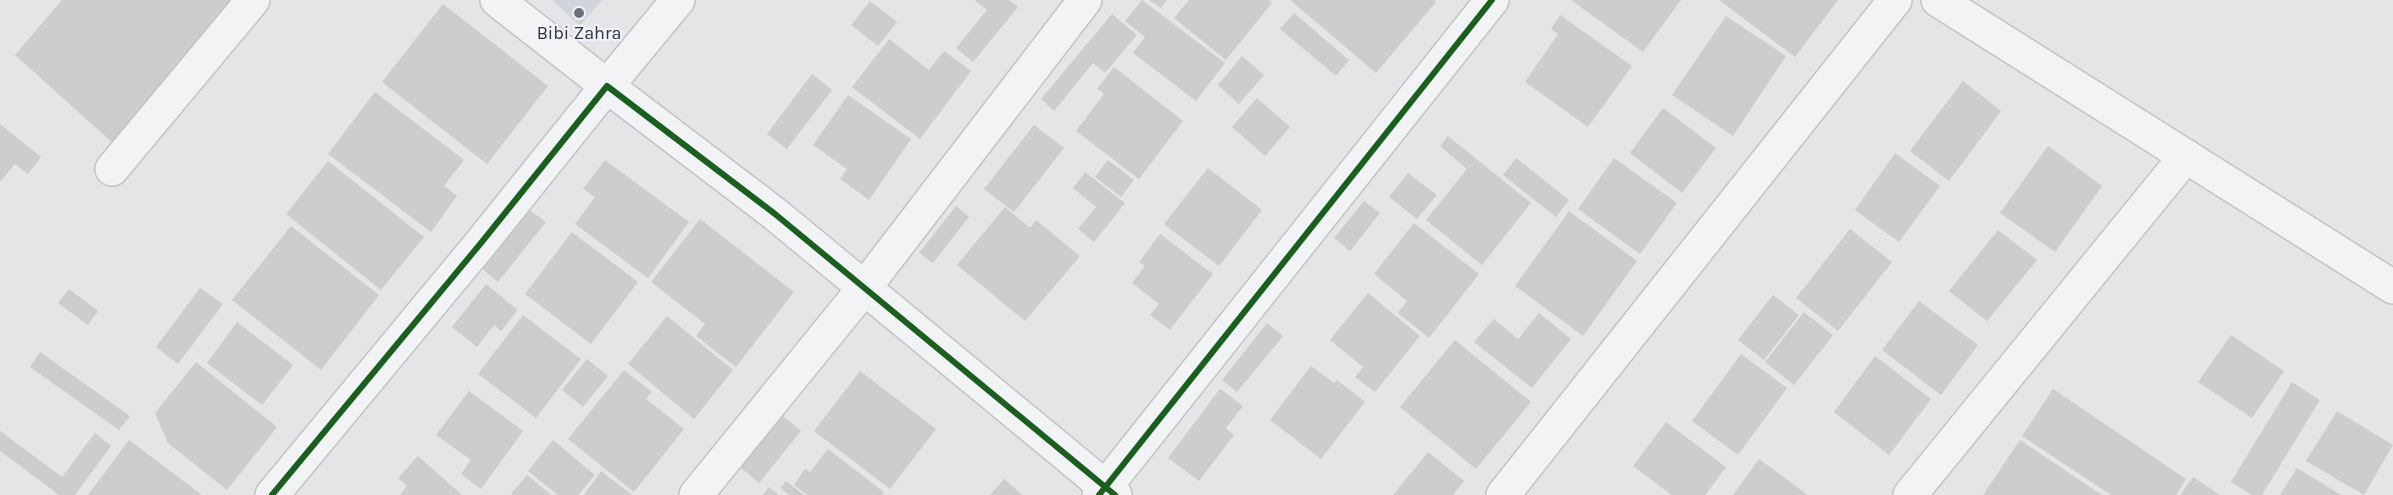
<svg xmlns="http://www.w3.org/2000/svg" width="2393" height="495" viewBox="0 0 2393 495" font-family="Karla,sans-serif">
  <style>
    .built { fill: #d1d4da }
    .building { fill: #cbcdcf }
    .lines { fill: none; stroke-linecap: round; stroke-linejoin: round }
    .minor-casing { stroke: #c1c3c5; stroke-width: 36 }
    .minor { stroke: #f2f3f5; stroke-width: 33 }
    .cycleway-casing { stroke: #f1f3f7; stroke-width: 10 }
    .cycleway { stroke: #1b5e20; stroke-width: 6 }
    .poi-dot { fill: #6b707a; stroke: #f1f3f7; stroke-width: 2 }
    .labels { text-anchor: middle; stroke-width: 4.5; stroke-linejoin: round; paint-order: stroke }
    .poi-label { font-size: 18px; fill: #2a3140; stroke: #f1f3f7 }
  </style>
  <rect width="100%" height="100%" fill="#e3e5e7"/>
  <path class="built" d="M552 0H602L580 26Z"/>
  <path class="building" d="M62 0H233L114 144 15 55Z
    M974 0H1009L1018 7 973 62 956 48 987 10Z
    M1142 0 1225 63 1196 101 1133 53 1145 37 1125 21Z
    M1149 0H1167L1161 8Z
    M1189 0H1269L1272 3 1226 60 1174 18Z
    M1290 0H1434L1436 2 1376 73Z
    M1571 0H1681L1643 52Z
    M1719 0H1838L1795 57Z
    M870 1 897 22 878 46 851 25Z
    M443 4 548 86 487 164 382 82Z
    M1294 13 1349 60 1336 76 1280 29Z
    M1112 14 1137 35 1105 73 1093 63 1054 111 1041 99Z
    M1560 15 1632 66 1588 127 1525 82 1558 34 1551 29Z
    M1726 16 1786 56 1733 136 1672 95Z
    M889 39 929 70 944 51 971 71 920 139 852 87Z
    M1242 56 1264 75 1239 104 1218 85Z
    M1114 67 1183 121 1139 179 1076 131 1104 94 1097 89Z
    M812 74 832 90 787 149 767 134Z
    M1963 81 2001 111 1949 181 1910 151Z
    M375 92 464 160 444 186 457 196 431 232 328 154Z
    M848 95 911 139 869 200 840 179 847 169 813 145Z
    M1257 98 1290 127 1265 156 1232 127Z
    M1663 108 1716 148 1682 193 1630 153Z
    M0 124 41 157 28 174 15 164 0 182Z
    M1034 125 1064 148 1014 212 984 189Z
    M1448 136 1531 203 1482 265 1426 220 1467 169 1440 146Z
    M2048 146 2102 186 2055 252 2000 213Z
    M1895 153 1940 186 1899 242 1855 210Z
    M1516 158 1569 200 1556 217 1503 175Z
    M1614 158 1677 203 1640 254 1578 209Z
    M605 160 689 222 648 278 575 224 595 197 583 189Z
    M1108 160 1134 180 1121 197 1095 177Z
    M328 161 424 237 381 290 286 214Z
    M1208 168 1262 210 1219 266 1164 224Z
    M1085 172 1125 203 1094 242 1078 229 1096 207 1073 188Z
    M1408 173 1437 195 1417 219 1389 197Z
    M1364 201 1380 213 1350 251 1334 238Z
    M956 206 969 217 933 263 919 253Z
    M1005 207 1030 228 1036 220 1080 256 1025 321 957 265Z
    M528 209 546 222 498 282 481 268Z
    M1569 211 1637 261 1583 336 1515 286Z
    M700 219 794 292 736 367 696 336 705 324 651 282Z
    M1414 223 1479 274 1429 338 1398 313 1407 301 1374 274Z
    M291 226 379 295 321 370 232 300Z
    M1850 229 1892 262 1838 331 1796 298Z
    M1998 230 2037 260 1987 321 1949 291Z
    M572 232 638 282 591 344 525 294Z
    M1160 234 1213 274 1170 330 1150 315 1159 304 1132 283 1145 266 1139 262Z
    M486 284 518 310 501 331 494 325 477 347 452 327Z
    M200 288 223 304 178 364 156 347Z
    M69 289 98 311 88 325 58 303Z
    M1368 293 1420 336 1375 392 1355 377 1363 367 1330 340Z
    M1773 295 1799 315 1764 360 1738 340Z
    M1919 301 1978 345 1941 395 1882 350Z
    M1804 312 1833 335 1794 385 1765 362Z
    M1539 313 1571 339 1532 388 1474 342 1494 319 1518 339Z
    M523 315 581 359 536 418 478 374Z
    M667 316 733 370 694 419 628 364Z
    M237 322 293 365 262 405 207 363Z
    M1267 323 1283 336 1237 392 1222 380Z
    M2231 335 2284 371 2252 418 2198 382Z
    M1455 340 1531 402 1476 469 1400 407Z
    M40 352 130 416 119 430 30 367Z
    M1741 354 1787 388 1738 455 1692 421Z
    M1875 356 1931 399 1889 455 1834 412Z
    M587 359 608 376 583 407 562 390Z
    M196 362 277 427 227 490 168 443 155 413Z
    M1311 366 1334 383 1337 380 1365 402 1321 459 1270 420Z
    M624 370 652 392 646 399 684 429 634 492 568 439Z
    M860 371 936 429 890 489 814 431Z
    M2292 382 2320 400 2262 495H2252L2231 482Z
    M1220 389 1243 406 1226 428 1234 435 1199 481 1168 458Z
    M2053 389 2186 479 2176 495H2111L2022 436Z
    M469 391 523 431 481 489 461 474 471 460 436 435Z
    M777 411 801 431 759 483 735 463Z
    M2337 411 2393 445 2364 495 2306 461Z
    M1666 422 1726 467 1705 495H1672L1633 466Z
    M0 431 62 477 95 433 111 446 75 495H59L0 451Z
    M129 440 202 495H88Z
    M553 440 595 475 578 495H558L528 471Z
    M2020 440 2102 495H1983Z
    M828 449 884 492 882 495H807L794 485 805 469 810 472Z
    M1428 452 1464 481 1453 495H1393Z
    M418 456 462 495H400L407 486 398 478Z
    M1759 459 1808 495H1733Z
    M2297 468 2341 495H2280Z
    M601 471 632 495H584Z
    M527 475 551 495H513L511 494Z
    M2193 477 2220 495H2180Z
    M1004 479 1023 495H990Z
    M786 481 804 495H790L780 488Z
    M769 487 779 495H762Z"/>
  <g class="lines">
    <defs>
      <path id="minor" d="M497 0 607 86 678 0
        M1938 0 2393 287
        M112 169 253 0
        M272 495 481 243 607 86 775 214 1115 495
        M696 495 865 287 1085 0
        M1099 495 1492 0
        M1503 495 1895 0
        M1910 495 2186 156"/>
    </defs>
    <use href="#minor" class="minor-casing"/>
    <use href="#minor" class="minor"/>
    <defs>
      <path id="cycleway" d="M272 495 481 243 607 86 775 214 1115 495
        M1099 495 1492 0"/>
    </defs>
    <use href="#cycleway" class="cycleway-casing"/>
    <use href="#cycleway" class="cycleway"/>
  </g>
  <circle class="poi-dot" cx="579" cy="13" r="6"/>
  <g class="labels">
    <g class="poi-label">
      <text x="579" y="39">Bibi Zahra</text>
    </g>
  </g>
</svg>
